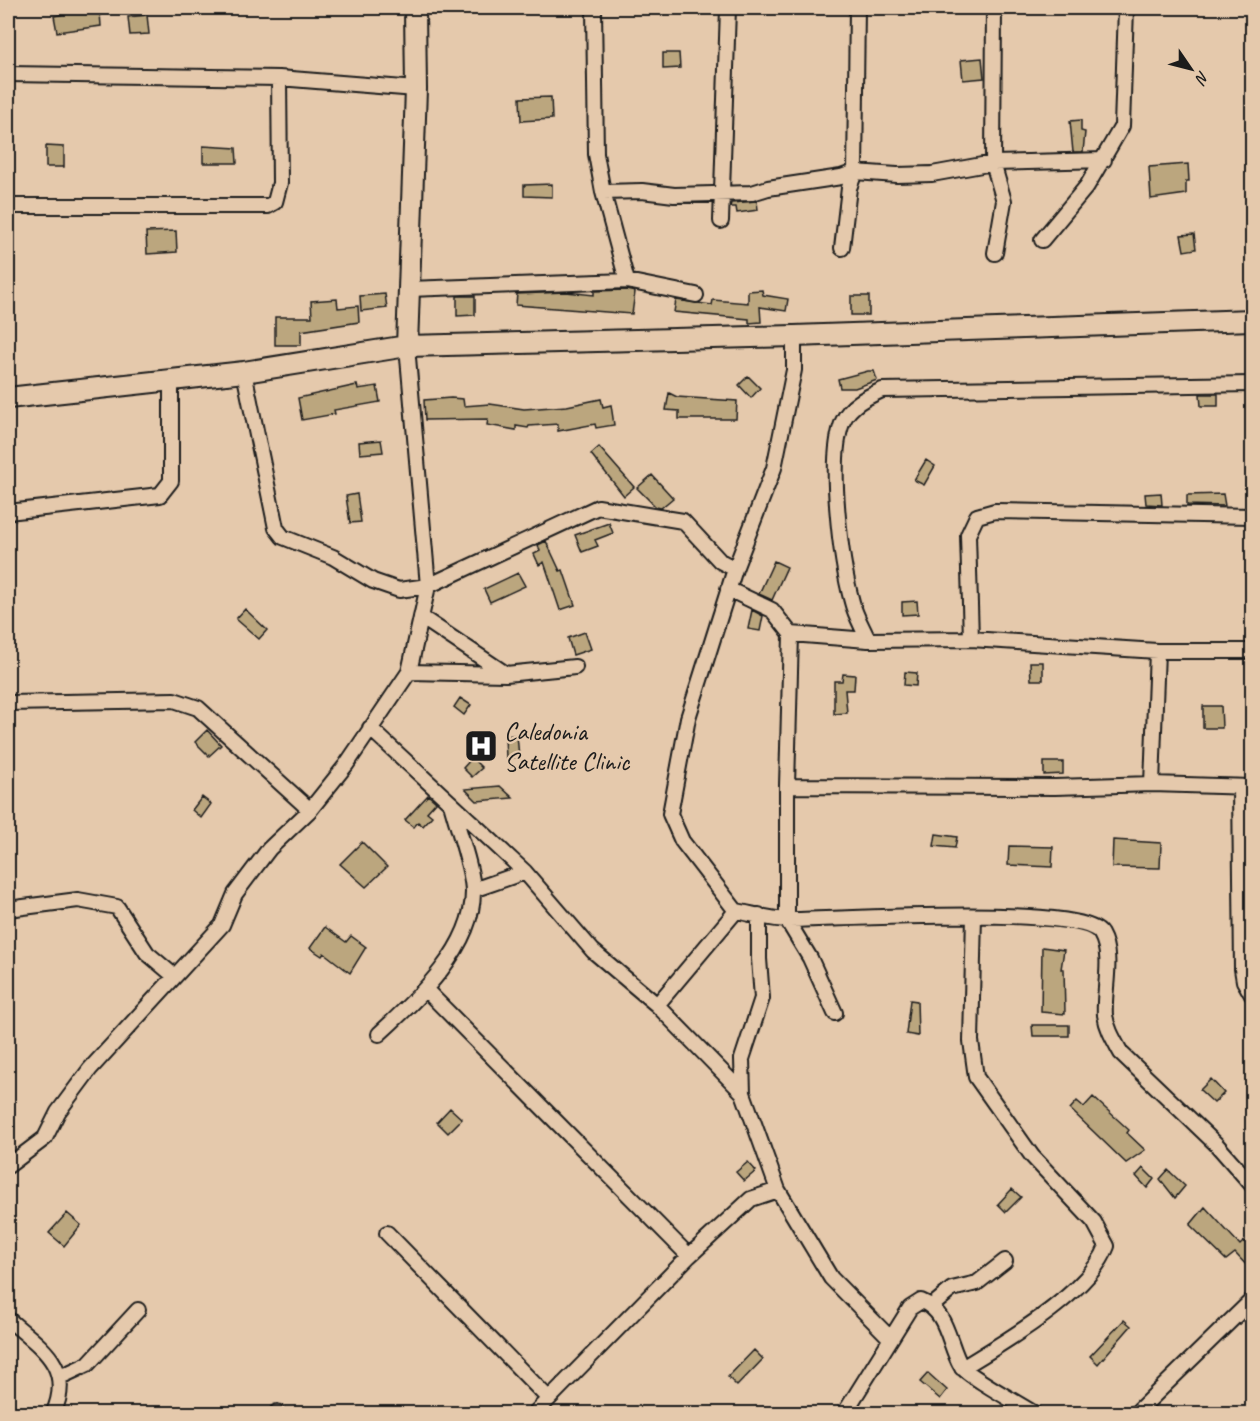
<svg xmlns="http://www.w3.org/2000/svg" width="1260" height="1421" viewBox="0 0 1260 1421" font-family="Caveat,sans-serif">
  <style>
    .building { fill: #bba67e; stroke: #1c1c1c; stroke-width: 1.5 }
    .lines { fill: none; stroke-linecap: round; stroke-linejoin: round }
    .street-casing { stroke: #1c1c1c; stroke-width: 18 }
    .secondary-casing { stroke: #1c1c1c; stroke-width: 24 }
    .street { stroke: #e5c9ac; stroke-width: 14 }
    .secondary { stroke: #e5c9ac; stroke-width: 20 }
    .labels { text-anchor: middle; stroke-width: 4.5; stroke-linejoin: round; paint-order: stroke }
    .poi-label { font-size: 26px; fill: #1c1c1c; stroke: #e5c9ac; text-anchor: start }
  </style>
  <rect width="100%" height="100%" fill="#e5c9ac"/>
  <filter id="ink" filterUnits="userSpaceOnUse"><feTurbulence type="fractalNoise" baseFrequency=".0167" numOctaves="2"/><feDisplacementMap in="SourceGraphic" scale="12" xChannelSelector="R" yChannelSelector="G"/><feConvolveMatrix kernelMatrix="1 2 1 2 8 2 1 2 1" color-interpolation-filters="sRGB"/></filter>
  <g filter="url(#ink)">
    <path class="building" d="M69 13H100L101 26 57 32 54 16Z
      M147 15 149 34 130 35 128 17Z
      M663 53H679L680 68 663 69Z
      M982 58 984 78 963 80 961 60Z
      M551 97 552 119 521 121 520 98Z
      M1081 120V131L1085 132 1083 152H1073L1070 121Z
      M46 146 64 147V167H46Z
      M203 146 236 148 237 163H203Z
      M1188 164 1189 181H1186V194L1151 199 1149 167Z
      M552 184V197L524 196V185Z
      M757 201 758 210 737 213 736 207H730L731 203Z
      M176 231 177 252 147 254 146 232Z
      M1194 234 1196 249 1184 251 1181 235Z
      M626 290 635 292 632 314 516 305 517 294 566 292 594 295V291Z
      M762 290 763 295 788 299 786 311 760 307 761 322 749 323V319L674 312 676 300 712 305 713 300 748 303V291Z
      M385 294 387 308 361 311 360 296Z
      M457 296H475V315L457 316Z
      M851 296H869V315H851Z
      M337 299 338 308 358 306 359 322 301 331V345H275V317H312L311 301Z
      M868 371H874L877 380 855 388H840L838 379Z
      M748 376 760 388 751 398 739 385Z
      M357 385 358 389 377 386 380 402 334 410 335 414 302 420 298 398Z
      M669 393 677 397 737 401 736 419H679V411L666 410Z
      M1200 394H1218V406H1201Z
      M451 398 463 399 464 406 490 404 524 409 567 406 601 399 603 407 611 405 614 425 596 428 595 424 558 431V424L529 426 528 428 516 426V430L487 425 488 419 425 420 424 400Z
      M381 440 383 452 360 454 359 442Z
      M599 447 634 487 624 496 591 454Z
      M926 460 935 466 924 485 914 480Z
      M652 475 673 498 661 508 656 507 637 488Z
      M1161 493 1162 505 1146 504 1145 494Z
      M357 494 361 522 350 523 346 496Z
      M1223 494 1225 506 1187 505V495Z
      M609 523 613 533 595 540 598 546 582 552 575 535Z
      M546 541 560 571 563 570 575 605 560 610 544 562 539 565 534 554 540 551 538 545Z
      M774 561 787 567 772 600 759 594Z
      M518 573 525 586 490 602 484 589Z
      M917 601 918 614 902 615V602Z
      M245 609 267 630 259 639 236 619Z
      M752 610 763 616 760 631 748 629Z
      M585 632 591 649 573 655 568 638Z
      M1030 662H1043V680H1031Z
      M905 672 917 673 916 686 904 685Z
      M843 674 855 675 854 690H845L847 713 834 714V681H842Z
      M460 698 471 705 464 715 454 707Z
      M1203 706H1221L1222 728H1203Z
      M207 730 221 745 209 756 195 742Z
      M517 735 519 757 506 758 505 736Z
      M472 758 482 768 472 777 463 768Z
      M1044 762H1063V774L1044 775Z
      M500 786 513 798 477 801 465 789Z
      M428 795 436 802 427 812 432 816 423 826 418 822 414 827 405 820Z
      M202 797 211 804 201 818 192 810Z
      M936 834 957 837 955 848 934 846Z
      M1113 840 1161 843 1160 868 1112 867Z
      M362 842 387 867 366 887 340 864Z
      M1009 846 1053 847 1052 867 1008 865Z
      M325 927 346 942 351 936 366 947 350 973 324 953 322 956 310 948Z
      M1042 947 1064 950 1061 969H1064L1065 1014 1041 1012Z
      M910 1000 917 1001 918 1036 906 1034Z
      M1032 1025H1069V1036H1033Z
      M1211 1079 1224 1093 1214 1103 1200 1090Z
      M1093 1097 1129 1130 1127 1133 1145 1150 1126 1163 1070 1109 1077 1101 1084 1107Z
      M450 1108 462 1119 448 1133 437 1122Z
      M748 1162 756 1171 744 1181 736 1172Z
      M1143 1168 1154 1179 1147 1188 1136 1176Z
      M1168 1170 1185 1186 1175 1198 1160 1179Z
      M1012 1189 1021 1197 1006 1212 998 1204Z
      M1205 1207 1240 1245 1244 1241 1252 1251V1271L1235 1253 1226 1260 1190 1225Z
      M67 1213 81 1225 64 1246 49 1233Z
      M1124 1320 1131 1326 1098 1364 1090 1356Z
      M754 1350 763 1359 737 1386 728 1377Z
      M928 1373 947 1390 940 1399 920 1382Z"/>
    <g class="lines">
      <defs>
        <path id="street" d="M594 8 596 154 603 192 627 281
          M994 8 993 163 1004 201 995 253
          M8 74 279 78 416 89
          M603 192 642 191 674 195 752 193 768 188 841 177 855 172 897 175 932 174 993 163 1104 160
          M8 206H268L275 202 280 183 279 78
          M721 221 728 8
          M1042 240 1087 186 1122 126 1126 8
          M842 248 849 188 855 172 857 8
          M409 289 627 281 696 295
          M794 336V370L774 468 735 569 688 718 670 814 682 841 736 911C753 914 772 920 790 920 834 920 1083 903 1101 934 1114 957 1103 990 1105 1015 1107 1029 1114 1040 1121 1053L1216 1144 1252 1185
          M244 372 276 528 283 537 333 557 373 581 399 590 428 586 598 507 683 521 720 561 735 569
          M8 512 160 495 171 481V379
          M728 589 772 610 791 634 787 786V920L810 958 835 1013
          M421 617 506 674 575 667
          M791 634 868 640 971 639 1157 651H1252
          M971 639 968 535 977 516 995 511 1252 516
          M868 640C863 628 855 615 852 602 841 562 827 458 843 421 850 405 867 397 882 390L1252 384
          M409 672 506 674
          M8 703 174 700 198 708 310 810
          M370 728 525 872 593 951 657 1005 743 1093 778 1190 831 1278 890 1338
          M1152 784 1157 651
          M787 786 1055 787 1152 784 1252 787
          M1240 787 1242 969 1244 981 1252 995
          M473 890 525 872
          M8 909 78 900 117 907 147 953 173 975
          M426 990 689 1256
          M657 1005 736 911
          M379 1034C417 999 473 948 473 892 473 869 457 827 451 803
          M743 1093 742 1059 762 998 759 959V915
          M8 1166 45 1138 58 1112 90 1069 222 925 235 894 269 849 310 810 346 765 409 672 428 586 407 346
          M387 1233 549 1399
          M933 1305 952 1289 977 1283 1005 1261
          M8 1319C40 1347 75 1366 53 1414
          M962 1368C1004 1342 1090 1293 1107 1246L1094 1222 1032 1156 976 1077 971 1041 974 916
          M60 1377 88 1364 138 1310
          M277 1412 279 1414
          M534 1414 689 1256 751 1199 778 1190
          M844 1414 910 1308 921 1301C948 1311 948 1344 961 1366 968 1376 1021 1405 1035 1414
          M1135 1414 1252 1300"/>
        <path id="secondary" d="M407 346 416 89 415 8
          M8 398 244 372 407 346 794 336 1252 320"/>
      </defs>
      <use href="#street" class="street-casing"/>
      <use href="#secondary" class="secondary-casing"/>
      <use href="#street" class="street"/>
      <use href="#secondary" class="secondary"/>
    </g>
  </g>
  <defs>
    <symbol id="hospital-square" viewBox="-11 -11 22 22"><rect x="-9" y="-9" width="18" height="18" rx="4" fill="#1c1c1c" stroke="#e5c9ac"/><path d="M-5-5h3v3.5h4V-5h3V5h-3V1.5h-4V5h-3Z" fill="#fff"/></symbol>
  </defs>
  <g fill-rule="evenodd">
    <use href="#hospital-square" x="462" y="727" width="38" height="38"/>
  </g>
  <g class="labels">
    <g class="poi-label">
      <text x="504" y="740">Caledonia<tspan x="504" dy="30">Satellite Clinic</tspan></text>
    </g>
  </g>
  <rect width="1260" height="1421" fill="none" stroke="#e5c9ac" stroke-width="30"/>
  <rect x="15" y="15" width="1230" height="1391" fill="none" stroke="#1c1c1c" stroke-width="2" filter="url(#ink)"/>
  <g transform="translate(1191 69) rotate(125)" stroke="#e5c9ac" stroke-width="4.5" paint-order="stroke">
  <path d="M0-4.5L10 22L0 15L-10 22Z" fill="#1c1c1c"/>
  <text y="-9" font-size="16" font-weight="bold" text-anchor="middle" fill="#1c1c1c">N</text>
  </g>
</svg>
